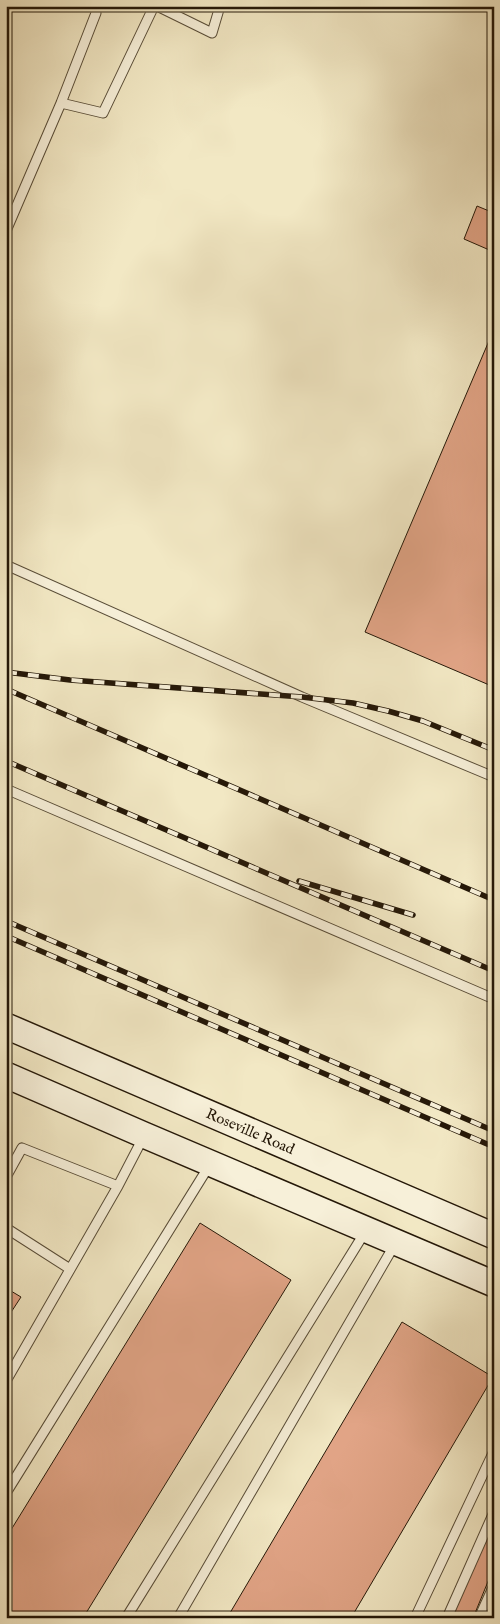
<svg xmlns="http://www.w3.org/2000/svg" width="500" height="1624" viewBox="0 0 500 1624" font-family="'IM FELL English',serif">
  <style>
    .building { fill: #e1a486; stroke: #251808 }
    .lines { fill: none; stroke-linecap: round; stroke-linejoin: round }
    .lane-casing { stroke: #584c37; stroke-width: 11 }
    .secondary-casing { stroke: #251808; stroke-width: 28 }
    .lane { stroke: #f7f0d9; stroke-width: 9 }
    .secondary { stroke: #f7f0d9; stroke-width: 25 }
    .rail-casing { stroke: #251808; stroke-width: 5.5 }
    .rail { stroke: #f7f0d9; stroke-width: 4; stroke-dasharray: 11; stroke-linecap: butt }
    .labels { text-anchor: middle; stroke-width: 5; stroke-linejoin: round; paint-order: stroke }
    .street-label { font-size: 15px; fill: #251808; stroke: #f7f0d9 }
  </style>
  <rect width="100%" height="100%" fill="#f2e8c4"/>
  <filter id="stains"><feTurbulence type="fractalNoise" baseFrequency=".004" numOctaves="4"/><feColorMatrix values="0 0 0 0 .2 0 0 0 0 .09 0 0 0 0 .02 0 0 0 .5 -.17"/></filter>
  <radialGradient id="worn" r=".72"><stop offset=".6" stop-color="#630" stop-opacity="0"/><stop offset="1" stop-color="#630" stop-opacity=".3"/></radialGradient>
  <path class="building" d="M477 206 494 213V252L464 239Z
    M494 329V687L365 632Z
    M200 1223 291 1280 83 1618H6V1538Z
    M6 1288 21 1297 6 1320Z
    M402 1322 493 1377 351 1618H227Z
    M494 1518V1567L473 1618H452Z
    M494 1597V1618H485Z"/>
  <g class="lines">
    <defs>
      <path id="lane" d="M157 6 212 33 220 6
        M61 103 103 113 154 6
        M6 231 61 103 96 13
        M6 565 302 697 494 777
        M6 789 494 999
        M6 1177 22 1148 118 1186
        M6 1228 70 1269
        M6 1381 118 1186 144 1136
        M6 1493 209 1166
        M126 1618 365 1232
        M178 1618 395 1244
        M415 1618 494 1451
        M447 1618 494 1512
        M479 1618 494 1585"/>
      <g id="secondary">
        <path id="s1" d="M6 1026 494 1236"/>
        <path d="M6 1075 144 1135 494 1284"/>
      </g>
    </defs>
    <use href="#lane" class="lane-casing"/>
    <use href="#secondary" class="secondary-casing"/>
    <use href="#lane" class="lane"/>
    <use href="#secondary" class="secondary"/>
    <defs>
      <path id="rail" d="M6 672 70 680 302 697 353 703 388 711 423 721 494 750
        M6 689 494 900
        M6 761 494 971
        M299 881 413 915
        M6 921 494 1131
        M6 936 494 1147"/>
    </defs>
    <use href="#rail" class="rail-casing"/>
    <use href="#rail" class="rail"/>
  </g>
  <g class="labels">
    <g class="street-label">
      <text dy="5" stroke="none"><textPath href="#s1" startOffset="266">Roseville Road</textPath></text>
    </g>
  </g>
  <rect width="500" height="1624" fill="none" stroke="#f2e8c4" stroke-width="25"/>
  <rect x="8" y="8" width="485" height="1609" fill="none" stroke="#251808" stroke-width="2.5"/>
  <rect x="12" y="12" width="475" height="1599" fill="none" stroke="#251808"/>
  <rect width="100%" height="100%" filter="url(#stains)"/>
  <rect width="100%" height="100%" fill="url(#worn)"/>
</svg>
